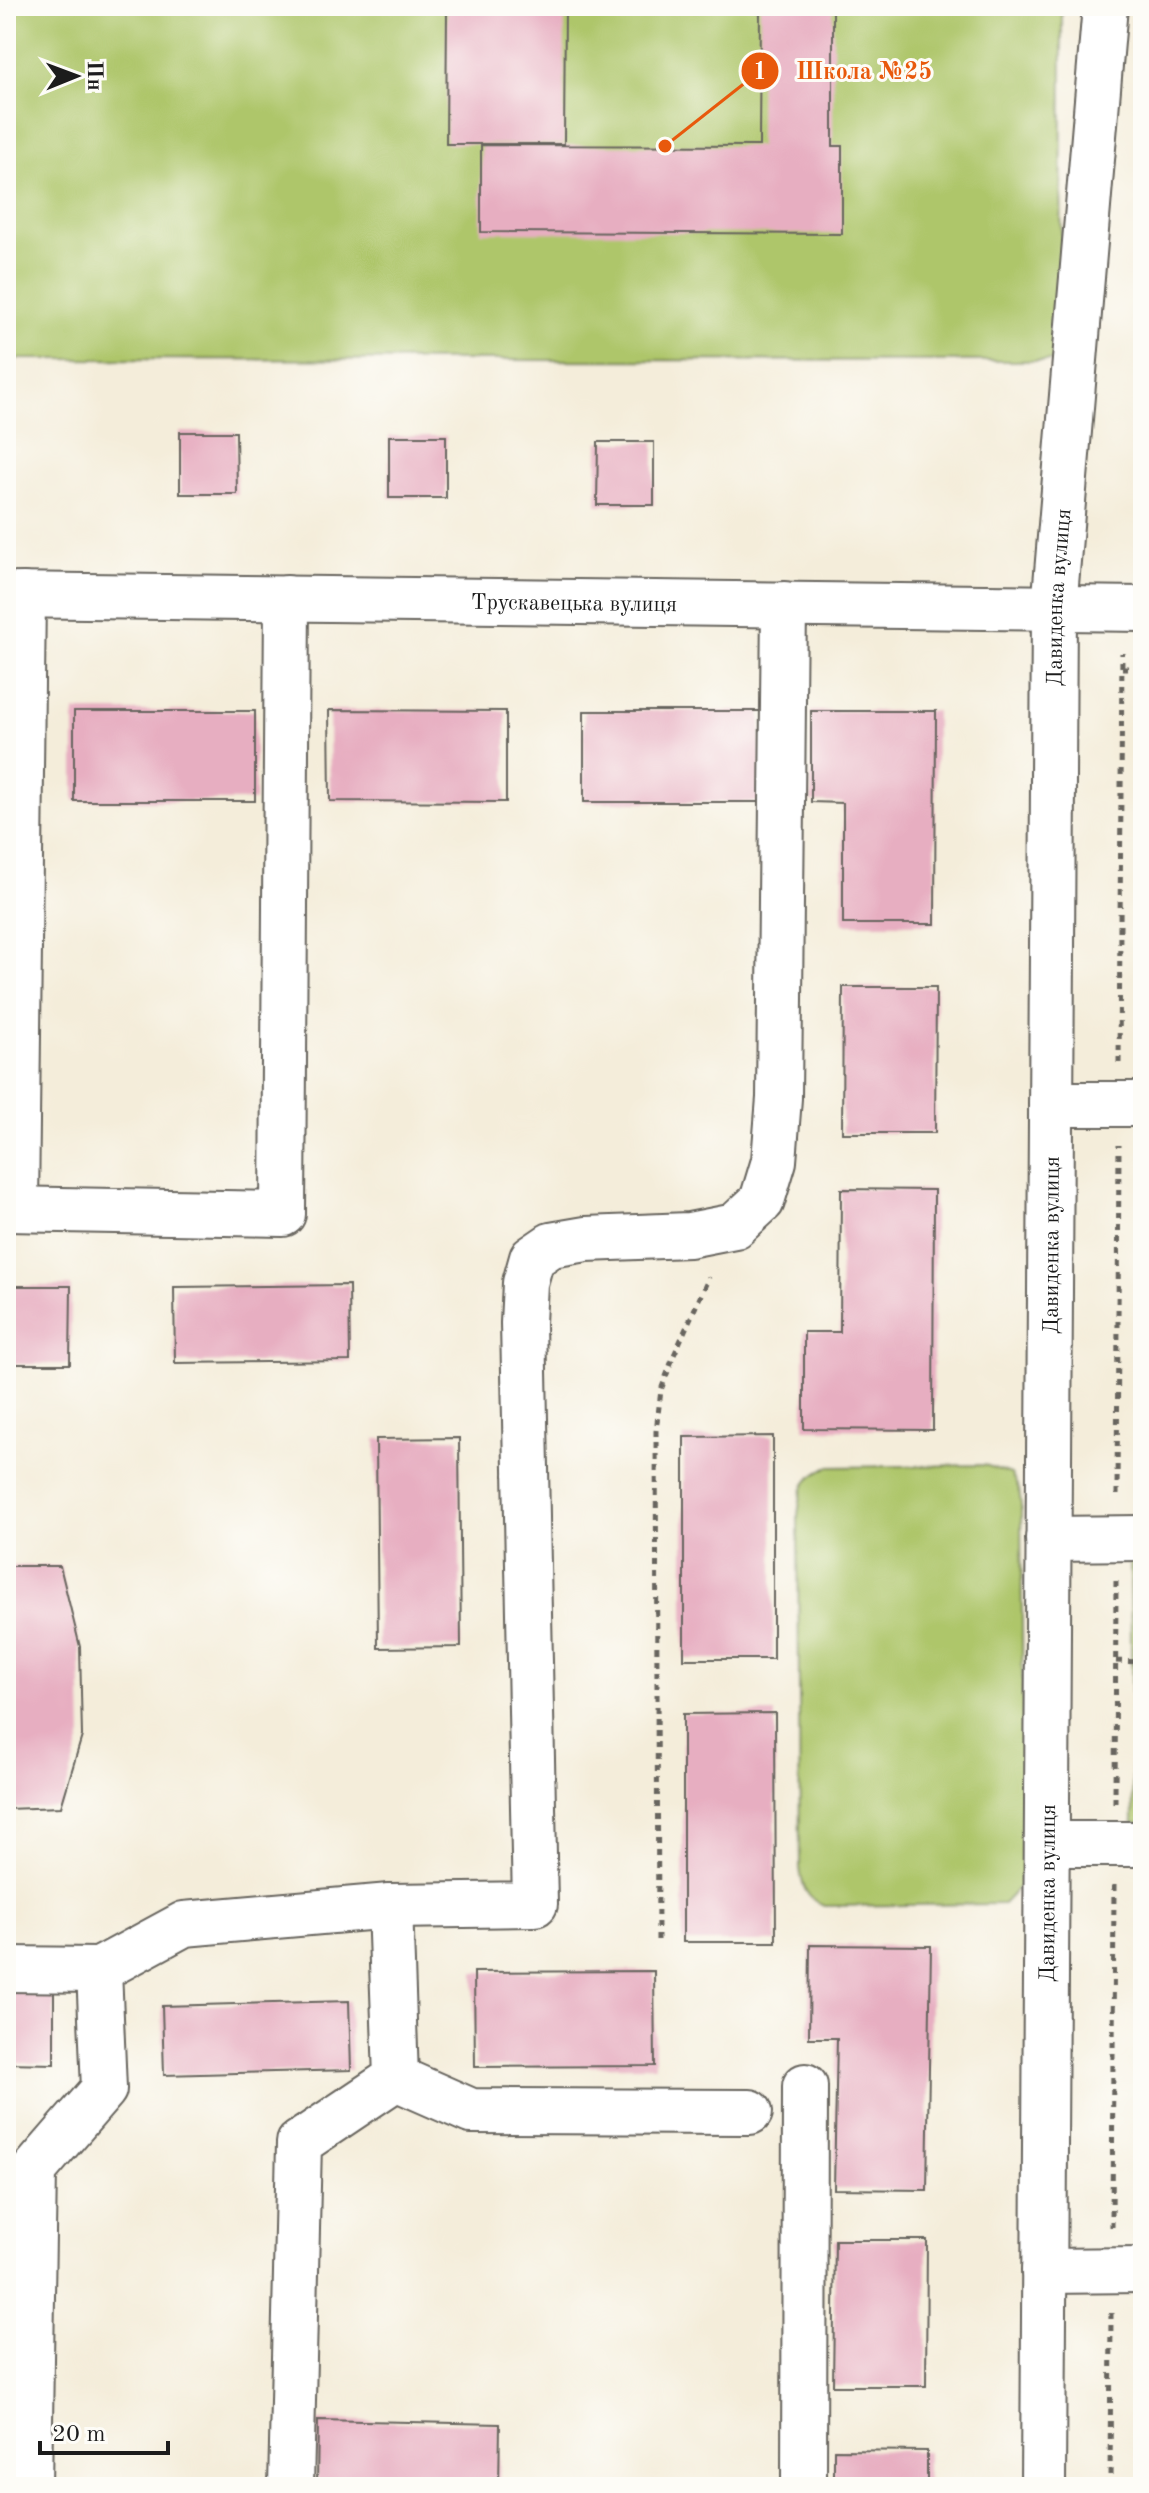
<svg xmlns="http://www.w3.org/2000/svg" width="1149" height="2493" viewBox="0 0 1149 2493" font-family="'Old Standard TT',serif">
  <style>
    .green { fill: #aec66b; stroke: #657144; stroke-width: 2 }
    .building { fill: #e7aec1 }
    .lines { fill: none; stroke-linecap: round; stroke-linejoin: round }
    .minor-casing { stroke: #68655e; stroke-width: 48 }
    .path { stroke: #68655e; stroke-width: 5; stroke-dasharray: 6 6; stroke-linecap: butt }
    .minor { stroke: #fff; stroke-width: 44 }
    .labels { text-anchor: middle; stroke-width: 6; stroke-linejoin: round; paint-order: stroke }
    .street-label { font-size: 22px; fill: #1c1c1c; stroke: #fdfcf7 }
    .leader { fill: none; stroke: #e8590c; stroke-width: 3 }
    .callout-dot { fill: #e8590c; stroke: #fdfcf7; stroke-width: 3 }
    .mark-label { font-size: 24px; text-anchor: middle; font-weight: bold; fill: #fff }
    .callout-label { font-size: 24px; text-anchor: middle; font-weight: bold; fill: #e8590c; stroke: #fdfcf7; stroke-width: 6; stroke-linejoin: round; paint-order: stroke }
  </style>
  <rect width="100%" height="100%" fill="#fdfcf7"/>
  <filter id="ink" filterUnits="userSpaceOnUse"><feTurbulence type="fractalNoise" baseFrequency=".0125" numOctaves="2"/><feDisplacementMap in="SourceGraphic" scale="16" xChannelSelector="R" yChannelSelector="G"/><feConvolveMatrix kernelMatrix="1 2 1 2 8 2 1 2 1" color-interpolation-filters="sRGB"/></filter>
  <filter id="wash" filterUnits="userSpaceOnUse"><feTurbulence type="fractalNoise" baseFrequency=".006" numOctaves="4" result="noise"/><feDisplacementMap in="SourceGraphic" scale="32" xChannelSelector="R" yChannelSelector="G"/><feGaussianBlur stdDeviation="1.8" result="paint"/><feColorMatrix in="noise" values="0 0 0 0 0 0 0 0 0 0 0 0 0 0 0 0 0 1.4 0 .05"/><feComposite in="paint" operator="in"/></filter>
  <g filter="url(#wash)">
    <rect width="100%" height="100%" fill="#f4edda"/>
    <path class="green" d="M6 6H1062L1061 361 6 359Z
      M985 1465 1011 1474 1019 1489 1021 1505 1024 1865 1020 1886 1003 1904 824 1906C806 1899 802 1886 800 1868L798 1515C802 1487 801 1481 827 1467Z
      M1130 1555H1143V1823H1133Z"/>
    <g id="blocks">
      <path class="building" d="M447 6H565L564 144H446Z
        M760 6H833V146H842V234L481 232V145L759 146Z
        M180 432H236L237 494H180Z
        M389 436H446V498H389Z
        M598 442H654V505H597Z
        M329 710 506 711V802L330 801Z
        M74 711H255V801H74Z
        M584 711H761L760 802H584Z
        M811 711H936L935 924H843V803L811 802Z
        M843 987H936L935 1133H842Z
        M841 1189 934 1190 933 1430 804 1429V1332H840Z
        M349 1285 350 1361 175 1363 174 1287Z
        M6 1286H71L70 1364H6Z
        M773 1436V1659H684V1437Z
        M459 1438 461 1647 378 1648 376 1439Z
        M6 1566H60L80 1647 82 1736 61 1807 6 1809Z
        M775 1713 776 1942H683V1714Z
        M810 1945 931 1946 927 2190 834 2189 837 2038H809Z
        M654 1971 655 2066 475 2067 474 1972Z
        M6 1988 54 1989V2064L6 2063Z
        M349 2001 351 2070 164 2075 162 2006Z
        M835 2240H927L926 2386H833Z
        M318 2420 500 2424 499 2487H317Z
        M834 2450 927 2451V2487H834Z"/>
    </g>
  </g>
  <g filter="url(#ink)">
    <use href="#blocks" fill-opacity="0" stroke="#68655e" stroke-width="2"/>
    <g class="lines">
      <defs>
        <g id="minor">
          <path id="s1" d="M6 595 1143 609"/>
          <path d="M1051 1104H1143"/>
          <path d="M6 1209 283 1214 287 598"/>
          <path d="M16 1209 23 595"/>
          <path d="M1048 1539 1143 1538"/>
          <path d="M1047 1844H1143"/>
          <path d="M6 1969 99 1970 184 1924 390 1906"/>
          <path d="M396 2078 471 2111 750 2112"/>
          <path d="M1044 2271 1143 2270"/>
          <path d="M29 2487 34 2170 104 2089 99 1970"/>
          <path d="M291 2487 299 2143 396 2078 390 1906 535 1904 523 1323 525 1283 532 1258 551 1245 586 1239 689 1235 735 1226 762 1201 774 1161 779 1098 784 604"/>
          <path d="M804 2487 805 2086"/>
          <path id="s2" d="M1043 2487 1054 608 1105 6"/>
        </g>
      </defs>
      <use href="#minor" class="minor-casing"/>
      <path class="path" d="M1122 668H1143
        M1119 1063 1122 653
        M1117 1495 1119 1145
        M1116 1661 1143 1662
        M1115 1803 1116 1581
        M658 1940 656 1431 661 1390 674 1355 709 1277
        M1112 2227 1114 1885
        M1110 2487 1111 2313"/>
      <use href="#minor" class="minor"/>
    </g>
  </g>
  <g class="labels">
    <g class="street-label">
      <text dy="8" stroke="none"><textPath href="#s2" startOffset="1890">Давиденка вулиця</textPath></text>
      <text dy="8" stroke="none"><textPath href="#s1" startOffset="568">Трускавецька вулиця</textPath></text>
      <text dy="8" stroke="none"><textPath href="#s2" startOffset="1242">Давиденка вулиця</textPath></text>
      <text dy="8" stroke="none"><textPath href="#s2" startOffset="594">Давиденка вулиця</textPath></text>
    </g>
  </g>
  <path class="leader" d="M665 146L760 71"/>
  <g class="callout-dot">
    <circle cx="665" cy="146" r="8"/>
    <circle cx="760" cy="71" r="20"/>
  </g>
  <g class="mark-label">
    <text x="760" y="79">1</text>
  </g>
  <g class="callout-label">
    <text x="864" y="79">Школа №25</text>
  </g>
  <rect width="1149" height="2493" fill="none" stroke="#fdfcf7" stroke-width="32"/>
  <g transform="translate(76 76) rotate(89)" stroke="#fdfcf7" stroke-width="6" paint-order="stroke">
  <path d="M0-6L14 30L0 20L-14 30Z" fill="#1c1c1c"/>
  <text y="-12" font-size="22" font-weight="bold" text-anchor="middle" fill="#1c1c1c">Пн</text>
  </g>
  <path d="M40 2441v12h128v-12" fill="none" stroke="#1c1c1c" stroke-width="4"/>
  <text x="52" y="2441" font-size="24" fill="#1c1c1c" stroke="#fdfcf7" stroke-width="6" paint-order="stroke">20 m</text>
</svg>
